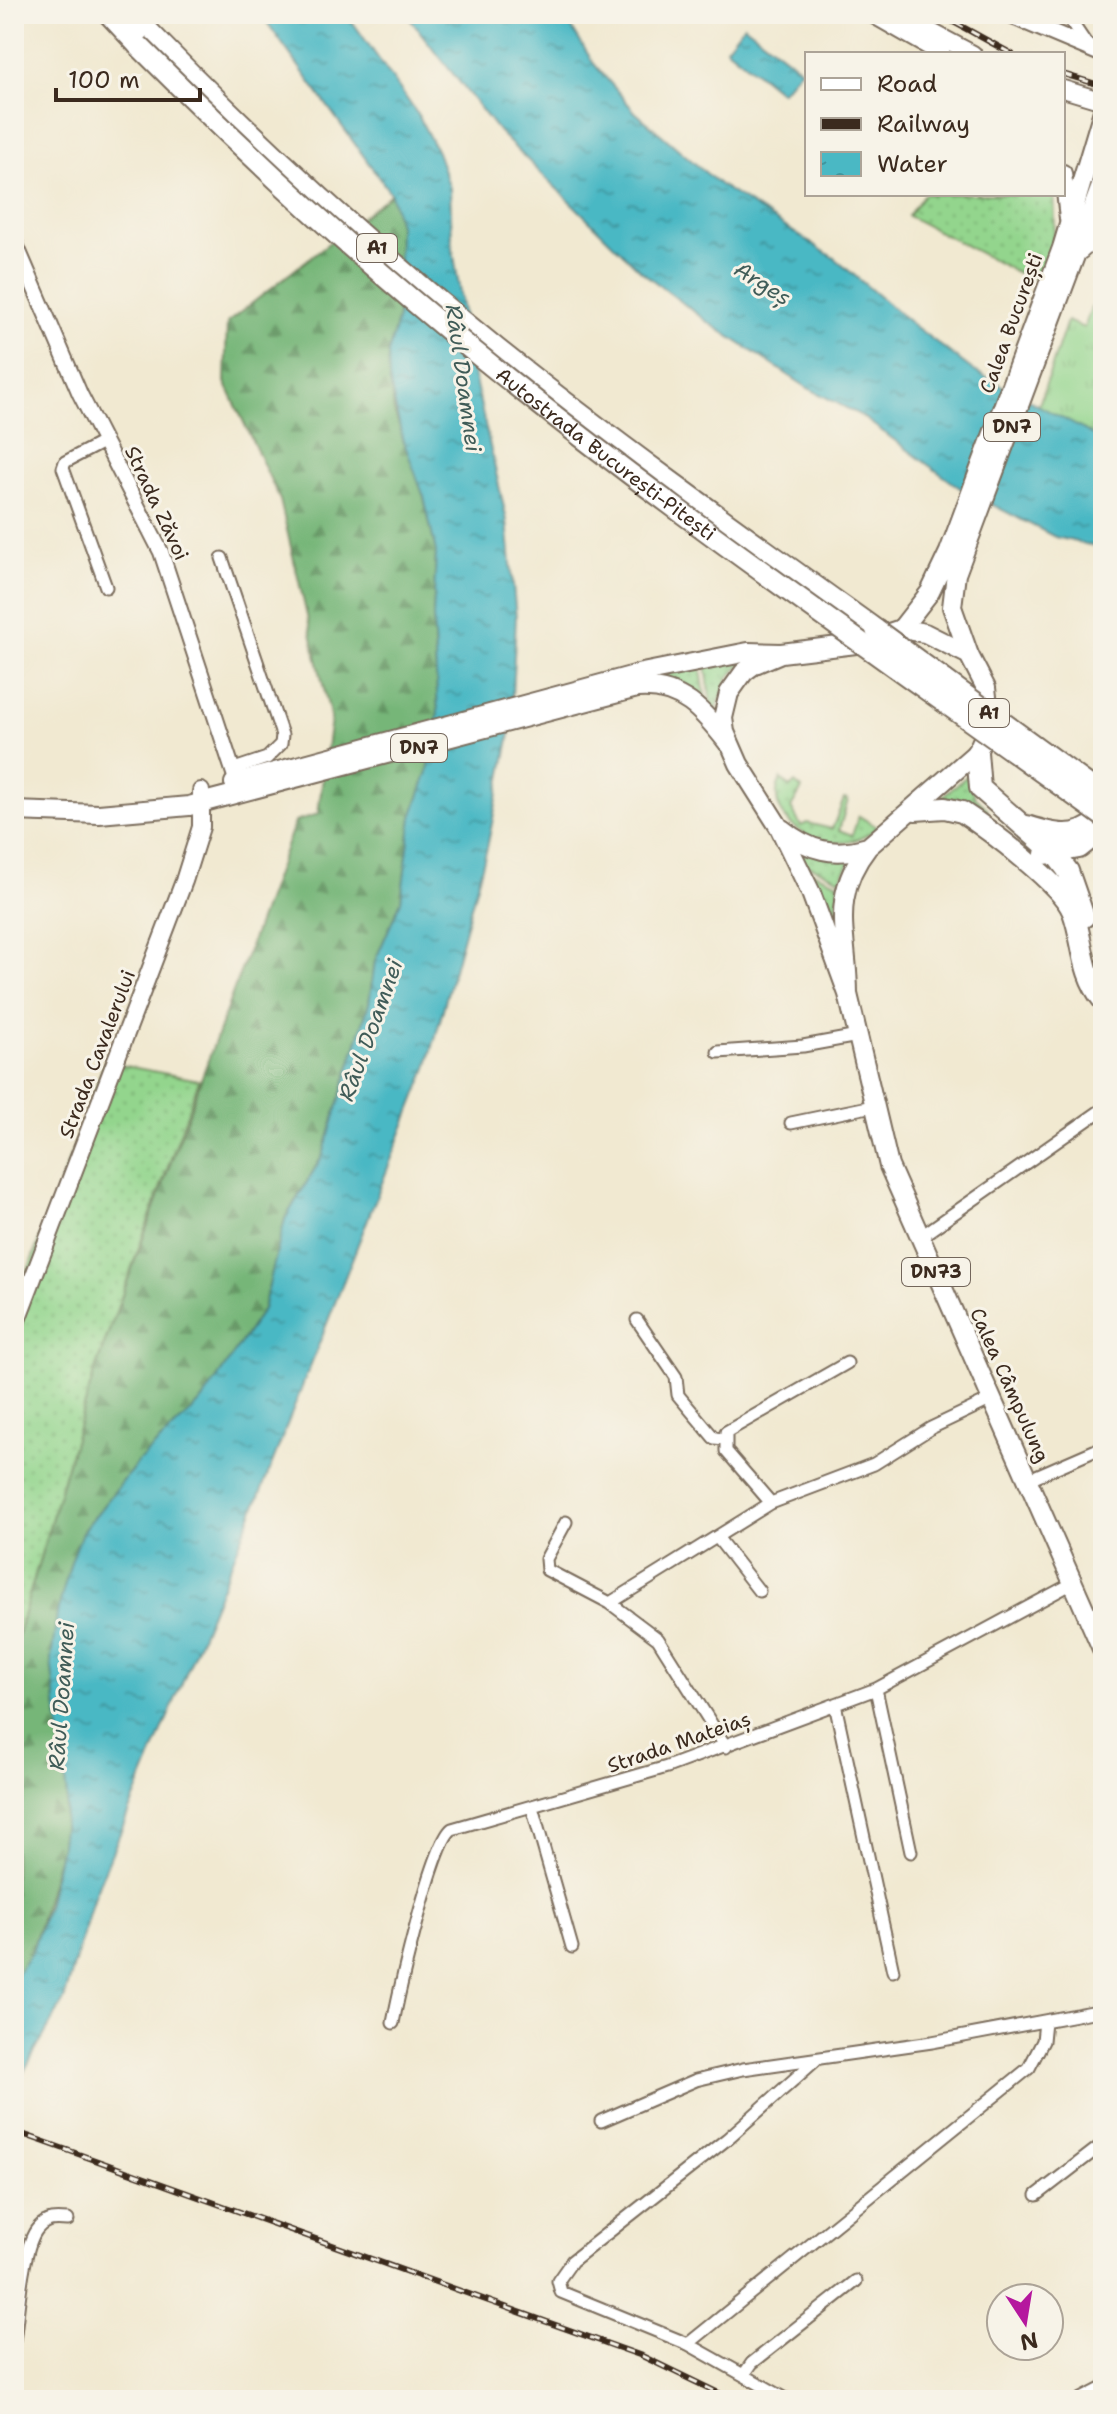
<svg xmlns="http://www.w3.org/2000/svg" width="1117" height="2414" viewBox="0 0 1117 2414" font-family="'Shantell Sans',sans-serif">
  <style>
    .grass { fill: url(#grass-dots); stroke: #678056; stroke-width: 2 }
    .forest { fill: url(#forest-firs); stroke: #58704b; stroke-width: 2 }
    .park { fill: url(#park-tufts); stroke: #678056; stroke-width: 2 }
    .water { fill: url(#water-ripples); stroke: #427171; stroke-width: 2 }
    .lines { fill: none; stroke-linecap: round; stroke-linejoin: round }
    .minor-casing { stroke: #7b6d5d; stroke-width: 15 }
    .tertiary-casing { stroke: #7b6d5d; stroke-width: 18 }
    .secondary-casing { stroke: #7b6d5d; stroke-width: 20 }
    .primary-casing { stroke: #7b6d5d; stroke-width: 22 }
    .trunk-casing { stroke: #7b6d5d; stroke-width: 22 }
    .motorway-casing { stroke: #7b6d5d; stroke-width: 24 }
    .minor { stroke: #fff; stroke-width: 11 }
    .tertiary { stroke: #fff; stroke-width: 14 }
    .secondary { stroke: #fff; stroke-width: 16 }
    .primary { stroke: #fff; stroke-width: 18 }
    .trunk { stroke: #fff; stroke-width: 18 }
    .motorway { stroke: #fff; stroke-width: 20 }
    .rail-casing { stroke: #3b2a1e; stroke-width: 6 }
    .rail { stroke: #f7f3e8; stroke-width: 3; stroke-dasharray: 9; stroke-linecap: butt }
    .motorway-bridge-casing { stroke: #7b6d5d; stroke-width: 24; stroke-linecap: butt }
    .motorway-bridge { stroke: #fff; stroke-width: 20 }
    .labels { text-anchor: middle; stroke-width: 6; stroke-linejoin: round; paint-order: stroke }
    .shield { fill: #f7f3e8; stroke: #73665b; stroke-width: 2 }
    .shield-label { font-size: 18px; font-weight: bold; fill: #3b2a1e }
    .street-label { font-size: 20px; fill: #3b2a1e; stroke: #f7f3e8 }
    .water-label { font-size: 22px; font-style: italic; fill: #405c58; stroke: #f7f3e8 }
  </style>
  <defs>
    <pattern id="grass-dots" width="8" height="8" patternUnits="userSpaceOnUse" patternTransform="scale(2)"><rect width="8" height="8" fill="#93d58d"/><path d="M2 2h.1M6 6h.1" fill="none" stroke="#80b779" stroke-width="1.8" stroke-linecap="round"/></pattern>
    <pattern id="forest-firs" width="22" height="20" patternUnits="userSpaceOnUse" patternTransform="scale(2)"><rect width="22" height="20" fill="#76b678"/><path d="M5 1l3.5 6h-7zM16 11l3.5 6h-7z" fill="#629462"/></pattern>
    <pattern id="park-tufts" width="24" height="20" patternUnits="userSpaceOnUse" patternTransform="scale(2)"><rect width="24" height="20" fill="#93d58d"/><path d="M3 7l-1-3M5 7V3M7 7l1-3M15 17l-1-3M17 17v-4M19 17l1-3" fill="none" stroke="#80b779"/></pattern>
    <pattern id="water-ripples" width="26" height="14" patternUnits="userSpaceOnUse" patternTransform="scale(2)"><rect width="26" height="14" fill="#4ab8c4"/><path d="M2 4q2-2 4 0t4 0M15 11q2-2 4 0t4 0" fill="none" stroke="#3f969f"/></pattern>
  </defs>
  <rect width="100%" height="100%" fill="#f7f3e8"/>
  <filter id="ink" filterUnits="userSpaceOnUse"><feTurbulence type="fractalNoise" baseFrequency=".0125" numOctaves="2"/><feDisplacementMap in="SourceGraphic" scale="16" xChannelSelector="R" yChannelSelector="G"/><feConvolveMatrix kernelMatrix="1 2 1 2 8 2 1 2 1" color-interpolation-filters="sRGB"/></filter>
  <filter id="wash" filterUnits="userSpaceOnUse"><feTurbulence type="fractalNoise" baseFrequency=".006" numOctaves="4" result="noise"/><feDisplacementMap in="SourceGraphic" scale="32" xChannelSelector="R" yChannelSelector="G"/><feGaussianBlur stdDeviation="1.8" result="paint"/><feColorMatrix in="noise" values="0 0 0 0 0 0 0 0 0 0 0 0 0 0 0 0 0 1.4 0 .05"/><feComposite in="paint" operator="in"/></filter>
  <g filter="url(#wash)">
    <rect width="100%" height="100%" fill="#f1e9d1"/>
    <path class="grass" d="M924 194H1054C1056 224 1057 262 1030 279L908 216Z
      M750 656 728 678 716 711 711 706 706 664Z
      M700 665 706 701C674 676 643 683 605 687Z
      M968 775 975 797 988 809 984 814 958 800 941 798Z
      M781 779 790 788 795 783 802 789 791 808 801 826 807 823 832 829 844 799 848 800 839 830 852 835 859 816 877 827C836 867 758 822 781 779Z
      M804 853 851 861 840 879 806 864 800 854Z
      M809 871 839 883 835 929Z
      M105 1062 199 1080 95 1370 14 1647V1308Z"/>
    <path class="forest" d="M391 194 399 225 398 317 388 354 394 411 424 497 436 552 433 617 438 713 428 772 412 817 401 901 375 961 369 1003 323 1155 285 1219 263 1309 203 1400 139 1461 82 1532 51 1660 67 1797 60 1851 32 1951 14 1978V1648L95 1370 295 822 318 814 331 719 280 500 225 382 227 323Z"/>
    <path class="park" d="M1091 308 1103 312V440L1038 408 1067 321 1084 328Z"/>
    <path class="water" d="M261 14H347L418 115 437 152 450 188 452 243 471 363 507 521 516 618 510 734 487 848 427 1068 262 1489 94 1896 64 2000 14 2089V1978L32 1951 47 1906 60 1851 67 1797 51 1660 57 1613 71 1562 82 1532 139 1461 203 1400 263 1309 285 1219 323 1155 369 1003 375 961 401 901 412 817 428 772 438 713 433 617 436 552 424 497 402 437 389 379 388 354 398 317 399 225 391 194Z
      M406 14H563L594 64 635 112 720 185 834 258 908 321 974 371 1103 440V548L1055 537 960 488 860 415 808 388 709 323 641 271 499 132Z
      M744 25 801 69 781 92 726 48Z"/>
  </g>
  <g filter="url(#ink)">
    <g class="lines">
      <defs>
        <path id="minor" d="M1066 14 1089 48
          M105 441 65 462 63 468 106 587
          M222 558 282 735 281 744 267 758 234 769
          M718 1052 803 1046 858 1036
          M791 1123 873 1106
          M920 1237 1103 1109
          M637 1320 676 1377 678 1395 714 1438 725 1439
          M1027 1480 1103 1447
          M771 1503 726 1451V1432L847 1363
          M566 1522 546 1559 547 1570 610 1603 658 1639 726 1747
          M717 1537 759 1591
          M610 1603 771 1503 874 1464 931 1428 992 1399
          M876 1689 911 1852
          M835 1704 893 1971
          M532 1807 572 1947
          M393 2023C399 1992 433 1842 452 1829L667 1767 876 1689 1073 1583
          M601 2121 696 2080 743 2069 932 2042 1103 2010
          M1037 2195 1103 2144
          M14 2341C18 2316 22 2245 38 2228 47 2218 56 2219 68 2220
          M688 2344 1029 2068 1043 2041 1045 2021
          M745 2373 752 2363 856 2281
          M788 2400 688 2344 561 2292 558 2281 572 2261 727 2139 816 2060
          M1080 2400 1103 2388"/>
        <path id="tertiary" d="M14 240 80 394 161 552 240 792"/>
        <path id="secondary" d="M872 14 942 54
          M898 14 973 54
          M1008 14 1103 54
          M1063 89 1103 101
          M1063 173 1068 219
          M14 1328 184 881 201 827V791"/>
        <path id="primary" d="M1080 250 1103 229
          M901 629 930 592 949 552 1062 248 1103 111
          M969 655 952 607 956 574 1103 181
          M234 783 642 673 748 652 781 653
          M14 811 99 814 189 806 637 688C681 684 704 712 728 743"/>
        <path id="trunk" d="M782 829C809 851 834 857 868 847
          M848 994C848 936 828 898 868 847L977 752 990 723 986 688 969 655 925 633 901 629 856 644 781 653 755 664 744 672 729 693 723 718 725 732 739 764 779 827 811 893 848 994 889 1166 1103 1651"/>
        <path id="motorway" d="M109 14 138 45
          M132 14C246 133 368 245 497 349 620 447 748 538 876 630
          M977 752 980 788 1055 854 1068 871 1084 917
          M915 810 945 808 962 812C988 829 1063 885 1073 912 1084 942 1081 973 1103 1000
          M1027 826C1053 834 1075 841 1098 821
          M1045 854 1079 848 1103 829"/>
      </defs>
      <use href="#minor" class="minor-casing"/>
      <use href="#tertiary" class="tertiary-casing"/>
      <use href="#secondary" class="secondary-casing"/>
      <use href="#primary" class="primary-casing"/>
      <use href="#trunk" class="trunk-casing"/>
      <use href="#motorway" class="motorway-casing"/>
      <use href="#minor" class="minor"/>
      <use href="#tertiary" class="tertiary"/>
      <use href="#secondary" class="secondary"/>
      <use href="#primary" class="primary"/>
      <use href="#trunk" class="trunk"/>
      <use href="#motorway" class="motorway"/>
      <defs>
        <path id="rail" d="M939 14 1012 54
          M1063 74 1103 86
          M14 2131 642 2356 733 2400"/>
      </defs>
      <use href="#rail" class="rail-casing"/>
      <use href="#rail" class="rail"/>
      <defs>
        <g id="motorway-bridge">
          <path id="s1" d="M138 45C232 139 328 230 430 315 644 495 877 652 1103 816"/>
          <path d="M876 630 1103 796"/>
        </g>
      </defs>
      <use href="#motorway-bridge" class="motorway-bridge-casing"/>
      <use href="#motorway-bridge" class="motorway-bridge"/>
    </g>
  </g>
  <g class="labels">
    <g class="shield">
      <rect x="357" y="234" width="40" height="28" rx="6"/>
      <rect x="984" y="413" width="56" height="28" rx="6"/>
      <rect x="969" y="699" width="40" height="28" rx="6"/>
      <rect x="391" y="734" width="56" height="28" rx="6"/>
      <rect x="902" y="1258" width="68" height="28" rx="6"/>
    </g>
    <g class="shield-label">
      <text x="377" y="254">A1</text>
      <text x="1012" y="433">DN7</text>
      <text x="989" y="719">A1</text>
      <text x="419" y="754">DN7</text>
      <text x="936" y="1278">DN73</text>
    </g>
    <g class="street-label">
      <text transform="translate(1011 323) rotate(-70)" y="7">Calea București</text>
      <text dy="7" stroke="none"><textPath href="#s1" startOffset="622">Autostrada București-Pitești</textPath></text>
      <text transform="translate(157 503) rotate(65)" y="7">Strada Zăvoi</text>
      <text transform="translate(97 1054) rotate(-69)" y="7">Strada Cavalerului</text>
      <text transform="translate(1010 1385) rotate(66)" y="7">Calea Câmpulung</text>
      <text transform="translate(679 1742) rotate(-19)" y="7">Strada Mateiaș</text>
    </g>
    <g class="water-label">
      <text transform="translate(763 283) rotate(32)" y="8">Argeș</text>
      <text transform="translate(464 378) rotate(82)" y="8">Râul Doamnei</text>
      <text transform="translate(370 1030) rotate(-70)" y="8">Râul Doamnei</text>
      <text transform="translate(61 1696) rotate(-86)" y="8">Râul Doamnei</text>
    </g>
  </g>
  <rect width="1117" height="2414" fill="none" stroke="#f7f3e8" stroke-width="48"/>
  <rect x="805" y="52" width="260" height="144" fill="#f7f3e8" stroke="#aca397" stroke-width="2"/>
  <rect x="821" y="78" width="40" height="12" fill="#ffffff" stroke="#aca397" stroke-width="2"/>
  <text x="877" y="92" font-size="24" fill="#3b2a1e">Road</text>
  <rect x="821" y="118" width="40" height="12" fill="#3b2a1e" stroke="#aca397" stroke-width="2"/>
  <text x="877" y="132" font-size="24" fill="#3b2a1e">Railway</text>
  <rect x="821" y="152" width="40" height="24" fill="url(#water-ripples)" stroke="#aca397" stroke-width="2"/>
  <text x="877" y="172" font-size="24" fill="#3b2a1e">Water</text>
  <g transform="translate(1025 2322) rotate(168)"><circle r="38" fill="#f7f3e8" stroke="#aca397" stroke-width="2"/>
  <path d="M0-6L14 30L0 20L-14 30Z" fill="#b5179e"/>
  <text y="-12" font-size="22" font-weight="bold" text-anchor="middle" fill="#3b2a1e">N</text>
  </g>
  <path d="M56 88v12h144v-12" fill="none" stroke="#3b2a1e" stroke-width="4"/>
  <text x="68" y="88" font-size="24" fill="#3b2a1e" stroke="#f7f3e8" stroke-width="6" paint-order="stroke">100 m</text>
</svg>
